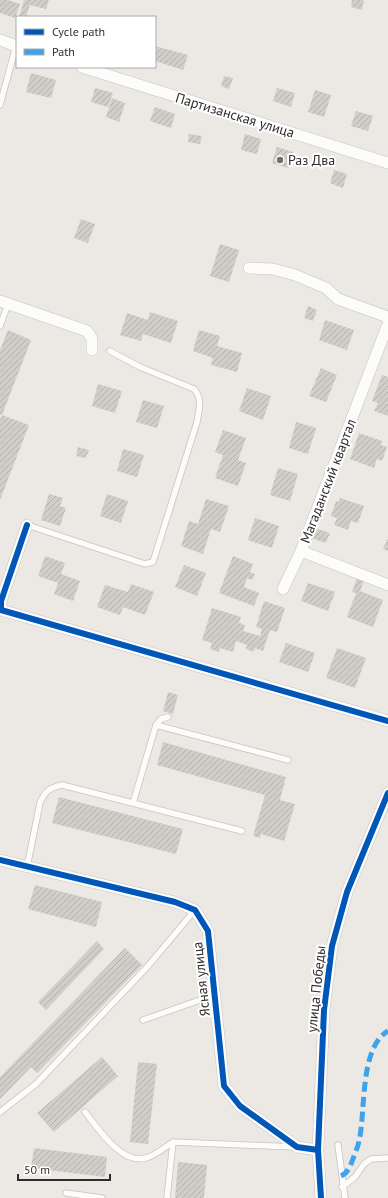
<svg xmlns="http://www.w3.org/2000/svg" width="388" height="1198" viewBox="0 0 388 1198" font-family="'PT Sans',sans-serif">
  <style>
    .building { fill: url(#building-hatch) }
    .lines { fill: none; stroke-linecap: round; stroke-linejoin: round }
    .lane-casing { stroke: #c5c4c5; stroke-width: 7 }
    .street-casing { stroke: #c5c4c5; stroke-width: 12 }
    .lane { stroke: #fcfcfb; stroke-width: 5.5 }
    .street { stroke: #fcfcfb; stroke-width: 11 }
    .quiet { stroke: #3ea3eb; stroke-width: 5; stroke-dasharray: 10 5; stroke-linecap: butt }
    .cycleway-casing { stroke: #fff; stroke-width: 8 }
    .cycleway { stroke: #0057b8; stroke-width: 6 }
    .poi-dot { fill: #706f6e; stroke: #fff; stroke-width: 1.5 }
    .labels { text-anchor: middle; stroke-width: 4; stroke-linejoin: round; paint-order: stroke }
    .street-label { font-size: 14px; fill: #2e2e2e; stroke: #fff }
    .poi-label { font-size: 14px; fill: #2e2e2e; stroke: #fff; text-anchor: start }
  </style>
  <defs>
    <pattern id="building-hatch" width="6" height="6" patternUnits="userSpaceOnUse"><rect width="6" height="6" fill="#d1ceca"/><path d="M-1 1l2-2M0 6l6-6M5 7l2-2" fill="none" stroke="#b4b1ae"/></pattern>
  </defs>
  <rect width="100%" height="100%" fill="#ece8e4"/>
  <path class="building" d="M0 0H8L20 4 15 18 0 13Z
    M24 0H49L46 9 30 5 26 17H19Z
    M352 0H364L362 10 351 7Z
    M155 46 188 55 183 70 155 61Z
    M31 73 56 80 51 98 26 92Z
    M224 76 233 78 229 89 221 86Z
    M95 88 113 93 108 107 91 102Z
    M277 88 295 93 291 107 273 101Z
    M315 90 331 95 324 117 308 112Z
    M112 98 125 103 119 122 106 117Z
    M155 107 175 114 171 128 150 121Z
    M356 111 373 116 368 131 351 126Z
    M189 134 202 136 200 144 188 142Z
    M245 134 261 139 257 154 241 150Z
    M277 147 293 152 288 168 272 163Z
    M334 170 347 174 343 188 330 183Z
    M81 219 95 224 88 243 74 238Z
    M220 244 239 250 229 282 210 276Z
    M308 306 317 310 313 321 304 318Z
    M150 312 178 321 171 343 143 334 141 341 120 335 127 313 148 320Z
    M325 320 354 330 347 350 319 340Z
    M8 330 31 340 2 415 0 414V350Z
    M199 330 220 336 217 346 242 353 237 372 211 365 213 358 193 351Z
    M321 368 337 375 326 402 309 396Z
    M382 375 388 377V416L374 411 378 403 372 401Z
    M98 384 122 391 115 413 92 406Z
    M247 388 271 396 263 420 239 411Z
    M143 400 164 406 157 428 136 422Z
    M2 415 29 425 0 500V420Z
    M296 422 316 428 308 454 289 448Z
    M223 430 246 438 238 460 246 463 238 486 215 478 223 455 215 452Z
    M359 433 382 441 381 445 387 447 382 461 377 459 374 468 350 459Z
    M78 447 89 450 86 458 76 456Z
    M123 449 144 455 137 477 117 471Z
    M278 468 298 474 290 501 270 495Z
    M49 494 63 498 60 506 66 508 60 526 41 520Z
    M107 494 128 501 121 523 100 516Z
    M340 498 364 506 358 523 351 521 348 530 334 525 337 518 331 516 336 501 339 502Z
    M206 499 229 506 220 532 211 529 203 554 181 546 189 521 198 524Z
    M255 518 279 526 272 548 248 540Z
    M315 528 330 533 326 543 311 538Z
    M388 538V551L383 549Z
    M45 556 65 563 61 574 80 581 73 601 54 594 58 583 38 576Z
    M233 556 253 564 250 572 255 574 252 580 247 578 244 587 259 593 254 606 219 593Z
    M184 565 206 573 197 596 175 587Z
    M358 575 365 578 360 591 383 600 373 627 347 617 356 593 352 592Z
    M308 583 335 592 328 611 301 601Z
    M131 584 154 592 145 615 123 607 120 615 97 607 105 585 128 592Z
    M264 601 285 608 277 632 270 630 263 651 255 648 254 652 246 649 247 645 236 641 233 652 220 648 219 652 210 649 212 643 202 640 212 608 241 617 239 623 245 625 243 631 260 636 262 629 256 627Z
    M286 643 315 653 308 672 279 662Z
    M337 648 366 658 355 688 326 678Z
    M168 692 178 695 173 714 163 711Z
    M163 742 286 777 280 800 295 804 284 841 261 834 260 838 253 836 265 795 157 765Z
    M59 797 183 829 176 854 52 823Z
    M35 885 102 902 96 927 28 909Z
    M97 941 104 949 46 1010 38 1002Z
    M125 948 142 965 37 1073 31 1067 0 1099V1077Z
    M102 1057 118 1076 54 1132 37 1113Z
    M138 1062 157 1064 148 1144 130 1142Z
    M34 1148 107 1157 105 1177 31 1168Z
    M178 1162 207 1165 204 1198H175Z"/>
  <g class="lines">
    <defs>
      <path id="lane" d="M0 105 16 46
        M0 326 8 304
        M27 525 145 564 153 562 197 422C199 410 203 399 194 389L140 367 110 351
        M156 725 288 760
        M133 803 156 725 161 719 168 717
        M27 867 40 803C45 791 49 788 62 785L242 831
        M143 1020 214 995
        M0 1112 36 1084 148 966 195 910
        M85 1112C98 1128 121 1165 146 1158 155 1156 165 1147 173 1142
        M338 1145 345 1198
        M342 1187 355 1177 364 1164 371 1159 388 1158
        M66 1193 102 1198
        M167 1198 173 1142 294 1147"/>
      <path id="street" d="M0 40 17 46
        M82 67 388 163
        M249 268 273 269 295 275 326 288 338 299 388 317
        M0 301 87 331 92 339V350
        M388 324 301 551 388 585
        M27 525 1 601V610L388 721
        M283 589 301 551
        M0 860 175 902 195 910 208 931 224 1086 240 1106 297 1147 318 1150
        M321 1198 318 1150 324 1010 332 946 347 892 388 793"/>
    </defs>
    <use href="#lane" class="lane-casing"/>
    <use href="#street" class="street-casing"/>
    <use href="#lane" class="lane"/>
    <use href="#street" class="street"/>
    <path class="quiet" d="M341 1176C348 1173 350 1166 353 1159 355 1153 358 1147 359 1141 366 1112 359 1048 388 1031"/>
    <defs>
      <path id="cycleway" d="M27 525 1 601V610L388 721
        M0 860 175 902 195 910 208 931 224 1086 240 1106 297 1147 318 1150
        M321 1198 318 1150 324 1010 332 946 347 892 388 793"/>
    </defs>
    <use href="#cycleway" class="cycleway-casing"/>
    <use href="#cycleway" class="cycleway"/>
  </g>
  <circle class="poi-dot" cx="280" cy="160" r="4"/>
  <g class="labels">
    <g class="street-label">
      <text transform="translate(235 115) rotate(17)" y="5">Партизанская улица</text>
      <text transform="translate(328 481) rotate(-69)" y="5">Магаданский квартал</text>
      <text transform="translate(201 979) rotate(-96)" y="5">Ясная улица</text>
      <text transform="translate(316 989) rotate(-84)" y="5">улица Победы</text>
    </g>
    <g class="poi-label">
      <text x="288" y="165">Раз Два</text>
    </g>
  </g>
  <rect x="16" y="16" width="140" height="52" fill="#ffffff" stroke="#ababab"/>
  <rect x="24" y="29" width="20" height="6" fill="#0057b8" stroke="#ababab"/>
  <text x="52" y="36" font-size="12" fill="#2e2e2e">Cycle path</text>
  <rect x="24" y="49" width="20" height="6" fill="#3ea3eb" stroke="#ababab"/>
  <text x="52" y="56" font-size="12" fill="#2e2e2e">Path</text>
  <path d="M18 1174v6h92v-6" fill="none" stroke="#2e2e2e" stroke-width="2"/>
  <text x="24" y="1174" font-size="12" fill="#2e2e2e" stroke="#ffffff" stroke-width="3" paint-order="stroke">50 m</text>
</svg>
